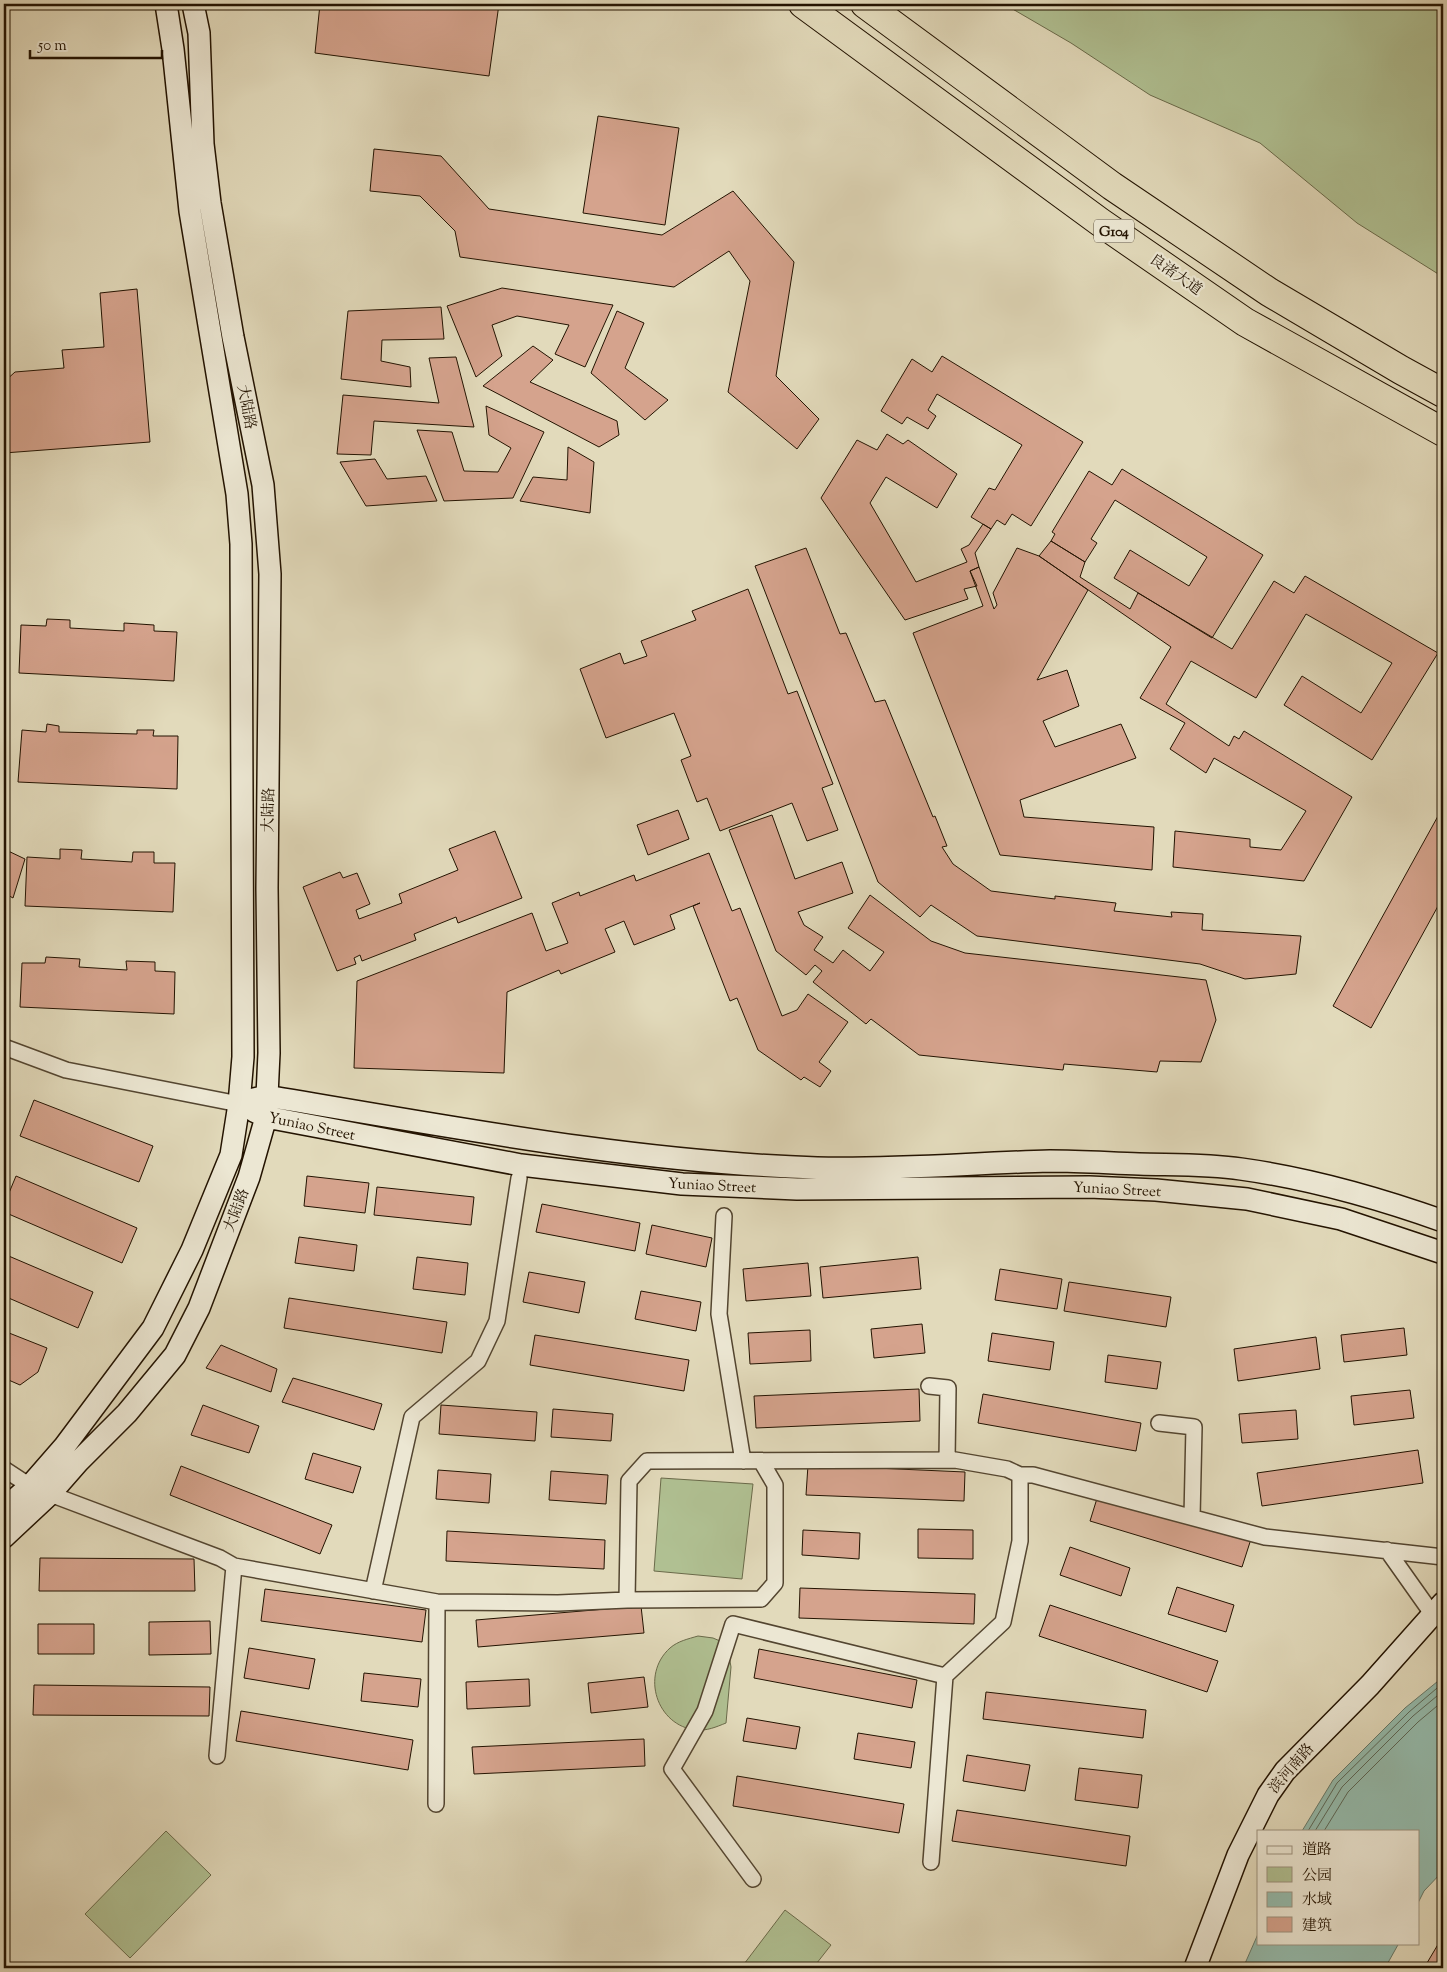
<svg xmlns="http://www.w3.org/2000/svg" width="1447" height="1972" viewBox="0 0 1447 1972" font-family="'Sorts Mill Goudy','Noto Serif SC',serif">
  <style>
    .green { fill: #b0c092; stroke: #6a6a4a }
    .water { fill: #95bbac; stroke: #677868 }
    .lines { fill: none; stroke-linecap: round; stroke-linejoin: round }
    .shore { stroke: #5c6756; stroke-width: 1 }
    .building { fill: #d5a38d; stroke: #231301 }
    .street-casing { stroke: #534530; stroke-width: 18 }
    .secondary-casing { stroke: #231301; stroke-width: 24 }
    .highway-casing { stroke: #231301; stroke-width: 30 }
    .street { stroke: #ece7d3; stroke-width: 15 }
    .secondary { stroke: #ece7d3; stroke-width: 21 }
    .highway { stroke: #e2dabb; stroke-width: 28 }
    .labels { text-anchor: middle; stroke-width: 4.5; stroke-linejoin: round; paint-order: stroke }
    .shield { fill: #ece7d3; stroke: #5f5340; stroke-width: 1 }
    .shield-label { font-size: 14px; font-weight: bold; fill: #231301 }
    .street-label { font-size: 15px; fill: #231301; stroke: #ece7d3 }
  </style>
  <rect width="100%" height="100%" fill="#e2dabb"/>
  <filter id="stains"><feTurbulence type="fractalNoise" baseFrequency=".004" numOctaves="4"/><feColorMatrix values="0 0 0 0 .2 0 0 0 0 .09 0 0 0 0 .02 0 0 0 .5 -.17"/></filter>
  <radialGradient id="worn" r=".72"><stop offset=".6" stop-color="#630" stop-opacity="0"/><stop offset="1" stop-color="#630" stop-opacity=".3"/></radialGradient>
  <path class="green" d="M1004 4H1443V277L1357 223 1260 143 1150 95 1071 43Z
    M661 1478 753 1484 742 1579 654 1571Z
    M698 1636 713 1638 727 1644 731 1667 726 1723C716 1727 707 1731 696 1730 657 1726 640 1675 670 1648 678 1641 688 1639 698 1636Z
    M166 1831 211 1875 130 1958 85 1914Z
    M785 1910 831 1945 813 1968H741Z"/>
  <path class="water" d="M1443 1677V1871L1424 1891 1418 1903V1831H1302L1333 1780 1405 1708Z
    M1258 1934V1943H1399L1385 1968H1243Z"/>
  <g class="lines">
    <path class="shore" d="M1308 1831 1337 1783 1409 1712 1443 1683
      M1315 1831 1342 1787 1413 1716 1443 1691
      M1324 1831 1348 1792 1418 1722 1443 1701"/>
  </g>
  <path class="building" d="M320 4H499L489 76 315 53Z
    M598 116 679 128 665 225 583 213Z
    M374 149 441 156 489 209 662 235 733 191 794 262 776 376 819 419 797 449 728 392 750 281 729 251 674 287 460 257 455 231 420 196 370 191Z
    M502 288 613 305 585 367 555 354 569 325 517 316 492 325 502 356 476 377 447 306Z
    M137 289 150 442 4 453V382L15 372 64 368 62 350 104 347 100 293Z
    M441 307 444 339 382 340 381 361 410 367 411 387 341 379 348 311Z
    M617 311 644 323 625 368 668 400 645 420 591 373Z
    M533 346 553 360 530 382 617 421 619 435 599 447 483 386Z
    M942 356 1083 442 1031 526 1012 514 1005 525 997 520 991 529 971 517 989 488 995 490 1022 445 937 394 928 410 936 416 928 429 907 417 902 424 881 411 912 359 932 372Z
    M456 357 474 427 374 421 371 455 337 454 343 395 439 403 429 358Z
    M486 406 544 432 513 498 444 501 417 430 452 432 464 471 498 472 511 448 489 435Z
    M887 434 903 444 908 440 957 474 937 508 886 477 870 503 916 582 967 562 961 549 969 545 983 524 991 529 975 553 979 567 970 571 977 586 964 589 968 599 905 620 821 498 857 440 877 450Z
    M568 447 594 462 590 513 520 501 533 477 567 480Z
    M375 459 387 479 426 476 437 501 366 506 340 462Z
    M1122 469 1263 555 1212 638 1114 578 1130 550 1189 586 1207 557 1115 500 1091 539 1097 543 1085 562 1051 541 1055 534 1052 532 1089 471 1112 485Z
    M1051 541 1085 562 1080 577 1130 609 1138 593 1232 649 1274 581 1294 593 1305 576 1438 653 1372 760 1284 705 1302 676 1361 713 1392 663 1306 614 1256 698 1191 661 1166 704 1229 746 1234 736 1239 739 1244 731 1352 797 1304 881 1173 867 1175 831 1250 839V847L1281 850 1306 811 1214 758 1206 773 1170 749 1185 723 1140 698 1171 647 1039 556Z
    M806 548 840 634 846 633 875 702 885 700 933 817 935 816 947 846 942 847 953 864 991 891 1055 899V896L1116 903 1114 911 1172 917 1171 912 1203 914 1202 930 1301 936 1296 974 1245 979 1200 964 977 936 931 905 920 917 878 882 755 566Z
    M1017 548 1039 556 1088 590 1037 680 1067 670 1079 706 1043 721 1055 747 1121 724 1136 758 1020 800 1024 817 1154 827 1152 870 1000 855 913 633 983 606 970 571 979 567 994 609 997 605 993 593Z
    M748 589 788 694 797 691 833 784 822 788 838 830 807 841 792 803 720 831 707 798 697 802 681 760 691 756 674 713 606 738 580 669 620 653 624 664 647 656 641 641 696 620 692 611Z
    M47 619 70 620V628L124 631V623L154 625V631L177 632 174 681 19 673 21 625 46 626Z
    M47 724 59 726V732L137 734V730H154L153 736H178L177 789 18 782 22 730 46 732Z
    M1443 807V897L1371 1028 1333 1006Z
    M678 810 689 839 648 855 637 825Z
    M772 815 795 879 842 862 853 893 798 912 804 925 823 937 814 950 833 963 843 950 870 971 884 952 848 928 870 895 931 941 965 953 1206 980 1216 1020 1201 1062 1160 1061 1157 1072 1064 1064 1063 1070 919 1055 871 1019 866 1024 813 982 822 971 815 965 806 975 776 951 729 830Z
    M495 831 522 898 458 923 456 917 414 934 416 940 362 961 360 955 354 958 356 964 337 971 303 887 340 872 343 878 357 873 370 904 356 910 359 919 402 903 399 894 458 870 449 849Z
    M4 849 25 859 13 898 4 893Z
    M60 849 82 850 81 859 132 862 133 852H154V863H175L173 912 25 906 27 857 60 859Z
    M709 853 732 911 740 908 782 1016 797 1010 808 994 848 1022 819 1062 831 1071 820 1087 804 1077 801 1080 758 1050 737 998 730 1001 693 906 700 903 670 915 675 929 634 945 624 921 605 929 615 952 561 974 559 970 507 992 504 1073 354 1068 357 981 532 913 546 951 568 943 552 903 579 892 580 896 634 875 636 881Z
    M46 957 80 959 79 967 127 970 126 961 155 962V971L175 972 174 1014 20 1007 22 963H45Z
    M34 1100 153 1146 139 1182 20 1136Z
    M16 1176 137 1228 122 1263 4 1212V1205Z
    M307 1176 369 1183 365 1213 304 1206Z
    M377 1187 474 1197 471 1225 374 1215Z
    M542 1204 640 1223 635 1251 536 1232Z
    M652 1225 712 1238 706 1267 646 1254Z
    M299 1237 357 1245 354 1271 295 1263Z
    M4 1254 93 1292 78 1328 4 1296Z
    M417 1257 468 1263 465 1295 413 1289Z
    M918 1257 921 1289 823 1298 820 1267Z
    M808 1263 811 1296 746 1301 743 1269Z
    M1000 1269 1062 1279 1057 1309 995 1300Z
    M529 1272 585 1282 579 1313 523 1302Z
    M1069 1282 1171 1297 1166 1327 1064 1311Z
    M641 1291 701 1302 696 1331 635 1319Z
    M289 1298 447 1322 442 1353 284 1328Z
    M922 1324 925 1353 874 1358 871 1329Z
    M1404 1328 1407 1355 1344 1362 1341 1335Z
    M810 1330 811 1361 750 1364 748 1333Z
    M4 1331 47 1348 38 1372 20 1385 4 1378Z
    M992 1333 1054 1342 1050 1370 988 1361Z
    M535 1335 689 1360 684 1391 530 1365Z
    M1316 1337 1320 1369 1238 1381 1234 1349Z
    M221 1345 277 1369 271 1392 206 1368Z
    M1108 1355 1161 1362 1157 1389 1105 1382Z
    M293 1378 382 1404 374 1430 282 1402Z
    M919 1389 920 1421 756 1428 754 1396Z
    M1410 1390 1414 1418 1354 1425 1351 1396Z
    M983 1394 1141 1423 1136 1451 978 1423Z
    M203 1405 259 1426 249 1453 191 1435Z
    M441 1405 537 1412 535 1441 439 1434Z
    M553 1409 613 1414 611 1441 551 1437Z
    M1296 1410 1298 1439 1242 1443 1239 1414Z
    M1418 1450 1423 1483 1262 1506 1257 1473Z
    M313 1453 361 1467 353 1493 305 1479Z
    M808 1465 965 1472 964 1501 806 1495Z
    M181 1466 332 1525 320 1554 170 1495Z
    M438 1470 491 1474 489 1503 436 1499Z
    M551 1471 608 1475 606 1504 549 1500Z
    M1099 1492 1251 1539 1242 1567 1090 1521Z
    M918 1529 973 1530V1559L918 1558Z
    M803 1530 860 1533 859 1559 802 1555Z
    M447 1531 605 1540 604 1569 446 1561Z
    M1070 1547 1130 1568 1121 1596 1060 1575Z
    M40 1558 194 1559 195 1591H39Z
    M1177 1587 1234 1605 1226 1632 1168 1614Z
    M800 1588 975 1594 974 1624 799 1618Z
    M265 1589 426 1610 422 1642 261 1621Z
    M1050 1605 1218 1661 1207 1692 1039 1636Z
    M641 1606 644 1633 478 1647 476 1620Z
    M210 1621 211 1654 149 1655V1622Z
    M38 1624H94V1654H38Z
    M249 1648 315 1659 309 1689 244 1678Z
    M759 1649 917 1680 912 1708 754 1678Z
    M364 1673 421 1679 418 1707 361 1701Z
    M644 1677 648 1707 591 1713 588 1683Z
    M529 1679 530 1706 467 1709 466 1682Z
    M34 1685 210 1687 209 1716 33 1715Z
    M986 1692 1146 1710 1143 1738 983 1719Z
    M241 1711 413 1740 408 1770 236 1741Z
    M747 1718 800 1727 796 1749 743 1741Z
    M858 1733 915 1742 911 1768 854 1759Z
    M644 1739 645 1766 474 1774 472 1747Z
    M967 1755 1030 1765 1025 1791 963 1781Z
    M1079 1768 1142 1775 1138 1808 1075 1800Z
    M737 1776 904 1804 899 1833 733 1806Z
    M957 1810 1130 1836 1126 1866 952 1841Z
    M1443 1936V1968H1424Z"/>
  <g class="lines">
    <defs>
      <path id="street" d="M4 1047 66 1070 239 1104
        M724 1216 719 1314 743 1461
        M929 1386 948 1388 947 1460
        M1159 1423 1194 1427 1192 1517
        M4 1469 30 1486 50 1494 220 1558 234 1566 437 1602 558 1603 627 1600 629 1481 647 1461 955 1460 1007 1469 1020 1475H1033L1265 1537 1443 1557
        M1387 1550 1433 1615
        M373 1591 412 1417 478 1361 497 1321 519 1178
        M627 1600 761 1599 775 1583V1485L761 1461
        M217 1756 234 1566
        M436 1804 437 1602
        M931 1862 945 1676 1003 1622 1020 1541V1475
        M753 1879 672 1769 705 1711 733 1624 945 1676"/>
      <path id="secondary" d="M254 1099 266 1096C448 1126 631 1162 817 1168 895 1170 972 1163 1050 1161 1079 1161 1109 1163 1139 1164 1173 1165 1208 1164 1241 1169 1306 1178 1381 1199 1443 1221
        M254 1111 266 1117 521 1165 682 1184 797 1189 1089 1187 1156 1190 1247 1199 1341 1219 1443 1253
        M4 1509 30 1486 64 1447 153 1328 192 1250 231 1155 239 1104 243 1057 241 544 237 494 190 211 173 49 166 4
        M4 1537 50 1494 78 1462 127 1413 175 1355 199 1308 249 1177 266 1117 269 1053 267 888 270 574 263 485 233 337 210 203 203 144 199 33 193 4
        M1195 1968 1238 1855 1268 1795 1285 1771 1370 1685 1443 1603"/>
      <path id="highway" d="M803 4 1100 222 1245 322 1443 432
        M865 4 1112 186 1269 292 1401 370 1443 393"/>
    </defs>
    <use href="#street" class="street-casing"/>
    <use href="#secondary" class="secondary-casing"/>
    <use href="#highway" class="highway-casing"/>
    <use href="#street" class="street"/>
    <use href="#secondary" class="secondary"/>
    <use href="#highway" class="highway"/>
  </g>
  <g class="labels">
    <rect class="shield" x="1094" y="219.5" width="40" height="23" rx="4"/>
    <g class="shield-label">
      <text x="1114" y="236">G104</text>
    </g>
    <g class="street-label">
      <text transform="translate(1176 274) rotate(35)" y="5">良渚大道</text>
      <text transform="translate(247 407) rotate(79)" y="5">大陆路</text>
      <text transform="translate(268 810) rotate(-89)" y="5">大陆路</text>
      <text transform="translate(312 1126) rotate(12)" y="5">Yuniao Street</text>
      <text transform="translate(712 1185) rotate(3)" y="5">Yuniao Street</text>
      <text transform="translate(1117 1189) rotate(3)" y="5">Yuniao Street</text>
      <text transform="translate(236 1210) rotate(-69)" y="5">大陆路</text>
      <text transform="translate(1291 1768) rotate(-49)" y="5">滨河南路</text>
    </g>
  </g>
  <rect width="1447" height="1972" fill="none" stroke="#e2dabb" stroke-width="20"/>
  <rect x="5" y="5" width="1437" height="1962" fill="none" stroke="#231301" stroke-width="2.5"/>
  <rect x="10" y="10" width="1427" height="1952" fill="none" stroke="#231301"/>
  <rect x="1257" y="1830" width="162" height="115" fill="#ece7d3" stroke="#9c927f"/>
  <rect x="1267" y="1846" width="25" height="8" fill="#ece7d3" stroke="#9c927f"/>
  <text x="1302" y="1854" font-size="15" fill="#231301">道路</text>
  <rect x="1267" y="1867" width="25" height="15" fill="#b0c092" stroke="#9c927f"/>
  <text x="1302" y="1880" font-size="15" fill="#231301">公园</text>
  <rect x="1267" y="1892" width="25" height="15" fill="#95bbac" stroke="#9c927f"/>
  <text x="1302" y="1904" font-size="15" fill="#231301">水域</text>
  <rect x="1267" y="1917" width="25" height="15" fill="#d5a38d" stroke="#9c927f"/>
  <text x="1302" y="1930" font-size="15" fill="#231301">建筑</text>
  <path d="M30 50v8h132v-8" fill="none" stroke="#231301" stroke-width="2.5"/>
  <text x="38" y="50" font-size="15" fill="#231301" stroke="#ece7d3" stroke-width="4" paint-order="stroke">50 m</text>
  <rect width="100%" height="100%" filter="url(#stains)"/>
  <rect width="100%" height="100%" fill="url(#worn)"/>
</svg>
